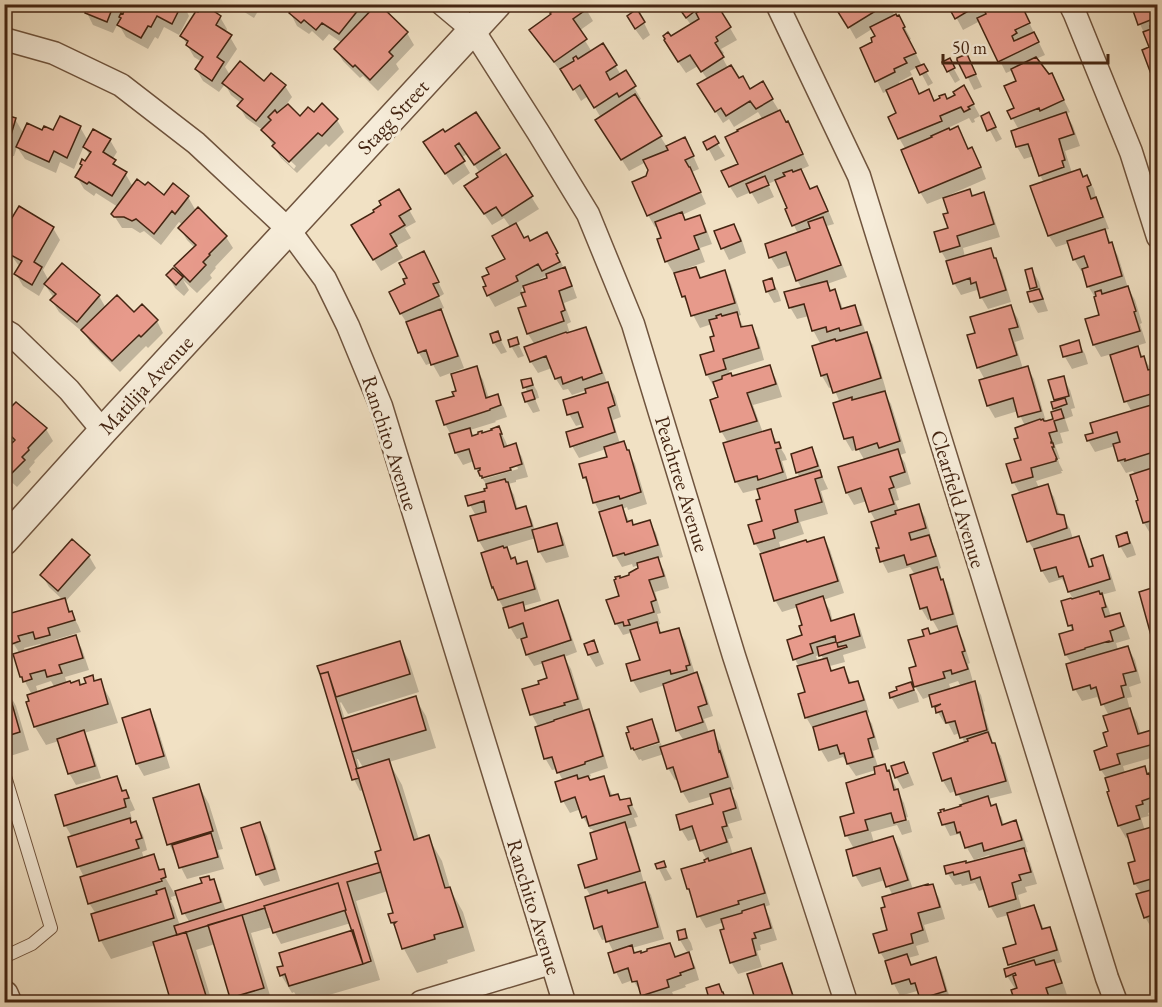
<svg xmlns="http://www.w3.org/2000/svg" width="1162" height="1007" viewBox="0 0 1162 1007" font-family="'EB Garamond',serif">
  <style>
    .shadow { fill: #0003; fill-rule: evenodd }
    .building { fill: #e79a8b; stroke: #442512; stroke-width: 1.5 }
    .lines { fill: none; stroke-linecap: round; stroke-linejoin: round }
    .service-casing { stroke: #6f543e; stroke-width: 14 }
    .minor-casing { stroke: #6f543e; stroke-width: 25 }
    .tertiary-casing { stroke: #6f543e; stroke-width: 31 }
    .service { stroke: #f6ecd9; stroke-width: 12 }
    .minor { stroke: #f6ecd9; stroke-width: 22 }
    .tertiary { stroke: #f6ecd9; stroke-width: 28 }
    .labels { text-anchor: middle; stroke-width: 6; stroke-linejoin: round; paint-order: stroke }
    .street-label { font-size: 21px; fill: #442512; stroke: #f6ecd9 }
  </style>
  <rect width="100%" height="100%" fill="#f1e1c4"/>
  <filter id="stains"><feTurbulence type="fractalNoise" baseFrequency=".00333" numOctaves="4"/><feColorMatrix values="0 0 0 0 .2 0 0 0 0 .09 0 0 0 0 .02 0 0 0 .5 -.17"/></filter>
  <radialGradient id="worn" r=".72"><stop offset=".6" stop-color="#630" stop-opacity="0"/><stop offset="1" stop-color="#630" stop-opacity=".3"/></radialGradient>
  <path class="shadow" d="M71 4H125L121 15 124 17 128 4H183L189 16 179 35 164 27 158 39 155 37 148 49 126 37 118 23 113 33 93 25 87 13 73 7Z
    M236 4H262L254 18 238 8Z
    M291 4H372L375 9 407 33 414 45 396 64 399 69 378 91 363 76 360 78 343 61 336 49 342 43 329 34 323 41 312 31 309 34 297 26 291 14 295 8Z
    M676 4H709L713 11 730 28 737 40 721 49 724 53 721 55 728 68 750 91 762 83 794 135 809 166 800 170 811 191 817 188 824 200 834 224 827 226 847 277 827 284 832 292 834 291 841 303 843 310 854 307 861 319 866 334 873 345 886 390 883 391 891 404 906 453 900 455 905 463 911 484 896 489 899 500 895 501 899 511 918 505 925 517 932 540 931 541 935 549 941 568 937 570 949 593 958 626 956 627 963 640 970 663 968 664 973 682 981 695 985 711 984 712 993 743 1001 756 1012 793 988 799 993 807 995 806 1002 818 1004 826 1015 822 1022 834 1028 852 1025 853 1030 862 1037 884 1025 887 1027 892 1018 895 1022 910 1034 907 1040 919 1044 930 1049 929 1056 941 1062 962 1055 964 1060 974 1067 995 1052 1000 1053 1002H1016L1012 991 1016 990 1007 976 1012 968 1005 949 1018 945 1009 915 997 918 990 906 985 889 979 891 975 883 962 886 961 884 955 885 948 874 966 865 991 858 989 855 974 860 959 834 950 836 944 824V813L964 805 956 791 950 793 943 781 935 754 965 744 960 733 954 735 948 723 945 724 934 706 931 696 923 699 916 688 911 669 918 667 931 635 940 633 932 619 928 620 921 608 915 575 910 567 888 573 882 561 876 522 870 511 867 501 854 505 847 493 839 468 865 461 858 449 852 451 845 439 835 404 840 403 833 386 829 388 822 376 814 347 821 345 813 330 809 316 797 319 790 307 802 289 797 280 791 265 778 269 771 258 766 245 798 234 787 210 789 209 777 180 768 184 774 197 758 204 751 192 737 198 730 187 740 164 763 120 758 112 734 127 729 119 723 123 699 85 708 80 698 66 686 73 672 53 671 39 691 25ZM958 681 961 687 951 690 949 684Z
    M836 4H888L895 16 899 17 911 39 909 40 922 66H923L933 83 928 86 918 67 910 71 912 75 899 82 901 85 912 80 920 95 929 91 935 102 947 101 957 96 964 87 980 116 974 119 975 122 972 123 969 118 948 128 950 132 958 128 969 150 972 149 979 161 986 179 947 196 948 198 970 191 973 197 983 194 990 206 1000 237 963 248 965 257 990 250 1002 271 1011 302 988 309 977 290 961 295 954 283 948 263 941 251 950 229V214L945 197 927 204 920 192 906 150 899 138 898 114 888 91 883 93 862 49 874 42 877 37 872 29 856 39Z
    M949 4H1020L1045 55 1036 59 1049 76 1051 75 1070 112 1066 114 1073 126 1080 146 1065 151 1072 173 1084 178 1087 177 1094 189 1096 198H1095L1102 211 1109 229 1104 230 1118 256 1128 288 1135 300 1142 323 1140 324 1146 343 1136 346 1158 380V442H1156L1158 465H1156L1158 467V533L1151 535 1144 523 1138 502 1140 501 1135 475 1133 471 1126 473 1119 461 1115 446 1095 452 1088 440 1095 434 1132 412 1126 401 1112 354 1101 357 1094 345 1087 320 1101 316 1096 299 1088 286 1084 270 1081 271 1074 259 1069 243 1056 247 1049 236 1044 183 1040 175 1034 156 1024 159 1017 147 1013 132 1019 130 1009 112 1016 108 1018 81 1013 70 1006 73 980 21 963 30Z
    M1158 4V85L1155 81 1151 48 1140 24Z
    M586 9 593 21 579 31 592 52 603 45 621 75 625 72 641 99 638 101 667 147 691 151 699 169 692 172 706 204 682 215 686 221 699 216 706 228 712 244 700 248 705 262 685 269 686 271 696 268 702 279 724 272 731 284 741 315 738 316 744 328 751 326 758 338 764 360 729 371 730 374 732 378 769 367 776 379 782 397 753 405 763 433 770 431 785 455 787 460 782 461 788 481 800 478 797 472 812 449 818 461 823 478 828 489 821 491 828 514 800 522 804 534 779 542 781 549 824 538 830 550 844 593 823 600 830 610 833 622 853 616 860 628 866 648 843 655 845 662 830 666 833 672 844 669 852 684 857 683 864 695 869 712 866 714 872 724 879 749 873 751 878 767 884 766 888 772 904 803 908 817 895 821V824L909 820 912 832 902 835 897 825 871 832 874 843 893 837 900 849 913 890 932 886 939 898 945 919 924 925 929 942 916 946 919 955 908 958 913 966 935 959 942 971 951 1002H923L917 991 900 996 894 984 888 965 880 952 889 931 887 908 893 896 885 880 862 887 855 875 854 849 847 836 842 818 856 814 877 775 876 770 856 776 843 757 828 762 821 750 815 729H813L806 717 807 693 799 667 795 659 804 636V626L798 607 782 612 775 600 762 555 755 543 764 522 762 500 759 489 743 493 736 481 728 443 721 431 720 398 716 386 714 387 707 375 702 356 716 352 715 337 712 324 700 328 683 296 676 273 674 274 667 262 659 240 663 238 658 226 655 227 648 215 647 177 649 170 646 162 629 171 604 132 601 118 588 96 581 101 564 72 562 73 538 42 531 30ZM821 655 824 660 818 662 816 656Z
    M220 17 227 29 225 33 230 37 237 49 225 67 230 75 265 83 285 86 292 97 286 105 300 118 314 114 337 120 344 132 329 147 326 144 297 173 281 158 264 131 246 118 239 106 241 103 231 95 225 84 219 92 203 81 196 69 202 62 194 57 182 36ZM278 149 296 166 294 169 281 156Z
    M644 23 650 35 643 40 635 29Z
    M949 60 960 80 955 83 948 71Z
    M959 60 973 68 982 87 974 90Z
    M4 110H7L12 118 15 119 24 134 43 132H54L80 127 88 141 110 140 117 152 112 160 120 170 125 173 133 187 164 197 174 185 188 197 196 211 226 237 233 248 215 267 216 268 210 275 212 278 197 293 183 280 189 290 184 296 175 288 168 276 182 277 176 266 195 248 187 240 180 228 183 225 179 222 161 245 144 231 140 233 132 228H122L113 214 118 207 96 193 94 196 84 189 77 177 90 156 84 146 74 169 60 162 56 173 25 159 17 147 14 156H13L12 158 4 155Z
    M983 117 995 126 1002 139 996 142Z
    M445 134 499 149 504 158 506 157 539 209 515 224 524 240 530 242 553 246 563 266 561 267 562 269H564L571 281 577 298 564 303 571 322 567 324 570 334 585 328 592 340 607 383 615 396 621 417 613 420 620 444 623 443 635 464 647 504 628 510 627 507 623 509 630 523 631 522 634 526 649 521 656 533 663 557 657 559 664 570 669 588 655 592 661 613 657 614 660 624 657 625 662 634 678 629 685 641 695 674H696L703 685 713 716 704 719 709 733 713 732 720 744 734 789 730 791 737 802 742 820 728 824 733 838 728 839 733 855 750 850 757 862 770 905 764 907 770 918 777 940 760 945 761 950 757 951 762 967 738 974 731 962 724 922 706 928 699 916 693 898 688 889 707 860 701 850 698 838 688 841 681 829 715 804 713 796 689 803 682 791 678 779 675 780 668 768 664 754 642 761 641 759 639 760 634 751 661 743 662 748 684 741 677 730 665 685 640 693 633 681 628 665 642 661 634 637 632 638 630 633 623 635 616 623 621 597 620 579 631 576 640 569 639 565 633 567 632 564 622 567 615 555 601 515 595 503 590 488 584 478 609 458 606 449 579 458 572 446 568 433 584 428 583 424 576 426 569 414 588 394 587 390 572 395 568 389 563 390 556 379 552 368 538 373 531 362 535 345 528 334 520 309 528 307 523 294 495 307 488 295V286L491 275 507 260 511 228 504 218 492 225 473 198 480 173 467 154 461 158 470 173 453 185 432 154ZM546 276 548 279 533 284 532 283ZM525 287 527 293 524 294 521 289Z
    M714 138 725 156 715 161 705 142Z
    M399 192 416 222 405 228 411 238 396 246 403 258 381 271 360 238 376 213Z
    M734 225 741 237 746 253 729 260 723 248Z
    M53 228 60 240 43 270 49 281 99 296 106 308 157 321 163 333 148 348 146 346 120 372 90 342 85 334 59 312 52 301 54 298 45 285 39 296 23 286 16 274 20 267 13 258 7 254 4 251V233Z
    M430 265 444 294 439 297 444 308 440 310 447 323 464 368 440 377 432 363 426 365 419 353 409 325H408L401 314 391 293 407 285Z
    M1032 270 1039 282 1044 300 1048 311 1038 313 1031 301 1034 292 1032 288Z
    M771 280 778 291 781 301 774 303 767 291Z
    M1011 307 1018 319 1024 339 1015 342 1023 369 1027 367 1034 379 1046 422 1055 420 1056 412 1054 408 1056 402 1050 382 1063 378 1070 390 1075 408 1071 409 1073 416 1065 419 1069 431 1060 433 1063 443 1055 445 1060 459H1058L1059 463 1063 471H1061L1062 473 1036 481 1039 488 1047 486 1054 497 1060 516 1063 517 1070 529 1073 539 1078 538 1085 550 1091 568 1102 557 1109 568 1116 591 1101 595 1108 607 1111 617 1119 615 1126 627 1130 639 1116 643 1118 650 1128 648 1135 660 1141 683 1129 687 1132 697 1127 698 1130 710 1137 722 1141 735 1154 731 1158 736V756L1123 766 1125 773 1144 768 1155 787 1158 796V810L1148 813 1149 816 1141 818 1145 831 1158 827V927L1152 929 1145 917 1142 894 1135 884 1129 864 1137 862 1130 836 1126 838 1119 826 1109 793 1111 792 1107 779 1101 770 1096 752 1109 747V716L1101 700H1099L1097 697 1082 701 1075 689 1072 664 1066 655 1061 635 1073 631 1070 626 1063 602 1073 599 1062 579 1049 583 1042 571 1037 553H1036L1029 542 1014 495 1020 494 1014 483 1008 465 1022 461 1020 439 1025 426 1018 411 995 418 988 406 985 380 978 367 977 334Z
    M497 333 507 352 501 354 494 343Z
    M516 339 524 356 518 358 511 346Z
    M1078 342 1085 354 1088 364 1072 369 1065 357 1062 347Z
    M476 368 483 380 489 399 497 396 504 408 507 417 495 421 496 422 470 430 474 437 499 428 505 440 508 447 515 445 522 457 528 477 516 480V482L508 484 514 495 518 510 525 508 532 520 535 531 556 525 563 537 569 557 546 563 539 551 536 538 505 547 518 565 526 563 533 575 541 601 523 606 527 612 557 602 564 614 577 652 564 657 571 669 584 712 588 711 595 723 608 768 590 774 591 776 588 777 590 782 604 778 610 790 613 797 620 801 629 800 636 812 638 817 634 818 637 826 627 829 631 836 644 883 651 895 664 939 632 948 636 954 641 955 670 945 677 958 688 954 695 966 699 980 685 985 686 987 672 992 675 999 668 1002H647L633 980 622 984 616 972 614 953 607 939 602 940 596 928 591 897 586 888 599 860 595 833 592 829H590L583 817 581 809 570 813 563 801V781L557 769 552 770 545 758 539 728 532 715 524 690 540 685 549 679 544 663 534 666 527 655 522 638 517 639 510 627 504 609 499 600 486 553 479 541 472 517 476 516 470 505 487 492 488 487 476 469 474 461 463 465 456 453 450 433 445 424 458 392ZM517 466 518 469 484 479V476Z
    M530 379 537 391 539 398 535 399 540 411 533 413 526 401 528 393 525 387Z
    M4 391 9 399 4 407Z
    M16 404 46 429 53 441 34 461 35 462 29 469 31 472 17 487 4 475V452L11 446 4 438V416Z
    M1127 534 1133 546 1136 555 1127 558 1120 546Z
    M72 541 89 556 96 568 65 602 78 625 81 632 54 640 55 643 75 637 82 649 89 670 65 677 67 684 81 686 88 684 92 677 95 682 100 681 110 699 118 723 84 733 90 744 101 778 76 785 69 773 59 741 46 745 35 727 32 695 22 676 20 654 10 638 63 600 49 587 42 575ZM40 644 42 647 25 652 24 648ZM51 681 55 688 38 693 36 686Z
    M1158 587V645L1154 638 1141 593Z
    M399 642 409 661 419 692 348 714 341 702 340 703 345 720 415 698 426 716 436 748 389 762 402 785 419 840 428 837 442 861 451 891 463 912 475 951 447 960 448 963 417 973 404 949 399 934 392 923 395 914 388 891 356 901 380 980 305 1002H300L294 992 292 993 281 975 354 932 351 923 281 944 272 927 251 933 272 1002H234L232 998 215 944 196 950 212 1002H172L155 945 111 959 101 941 93 915 96 914 89 903 84 877 79 867 70 838 72 837 65 825 116 777 124 792 126 791 132 803 135 810 130 812 132 819H129L132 824 136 823 143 835 147 850 142 852 144 859 153 856 174 893 213 881 220 893 226 912 380 864 383 851 364 790 360 791 354 779 319 667ZM357 759H358L364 769 360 770ZM178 895 184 913 190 923 180 926 174 908 170 900H172L171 897Z
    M593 642 600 654 604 664 596 667 589 655 586 645Z
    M910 683 917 694 919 702 898 709 891 697Z
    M4 688H6L16 706 29 750 4 758Z
    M149 711 156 723 170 768 144 776 137 764 124 719Z
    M651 721 658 733 660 740 633 748V750L628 734Z
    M904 763 910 775 914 785 903 789 896 777Z
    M199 786 209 804 223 849 218 850 224 869 187 879 169 844Z
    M260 824 267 836 280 881 264 886 257 874Z
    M663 863 672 879 665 881 657 865Z
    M684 931 691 943 693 950 687 952 680 940Z
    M782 965 788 977 796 1002H757L749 975Z
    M718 986 728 1002H712L707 989Z"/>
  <path class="building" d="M87 4H114L107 22 85 13Z
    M126 4H182L172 24 157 16 151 27 148 26 141 38 117 25 121 18 119 17 121 13 123 14Z
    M203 4 221 16 216 25 232 35 217 57 224 62 212 81 195 69 203 57 186 45 188 41 180 36 196 11 198 12Z
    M296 4H363L339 34 322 23 316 30 304 20 301 23 289 13Z
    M377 4H379L408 32 389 52 393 56 370 80 355 65 353 67 334 49Z
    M557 4H585L587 9 573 19 587 39 554 62 529 30 551 14 550 13 558 7Z
    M676 4H704L686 18Z
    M849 4H887L848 28 838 12Z
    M947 4H980L955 19Z
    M991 4 995 6 992 7 993 9 1002 4H1021L1030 23 1015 30 1017 33 1012 36 1014 41 1034 32 1039 42 998 62 977 18 986 14 983 8Z
    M1133 4H1158V17L1138 25 1131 5Z
    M710 5 713 10 718 6 731 27 716 37 718 41 715 43 724 57 701 72 690 55 678 62 664 40 665 39 663 36 668 32 671 36 699 19 696 13Z
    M637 9 645 22 635 29 627 16Z
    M896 14 897 16 899 15 905 27 903 28 916 53 904 58 907 63 894 69 895 72 875 82 860 48 872 42 871 38 875 36 870 27Z
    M1158 24V80L1154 82 1142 50 1149 47 1143 32 1151 29 1150 26Z
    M603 43 617 65 606 72 610 80 626 70 636 86 619 97 617 93 594 108 580 85 573 90 560 69 574 61 573 58 576 56 578 59Z
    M967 54 976 74 966 78 957 60V58Z
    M1036 57 1049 74 1052 73 1064 100 1040 111 1039 108 1011 119 1007 111 1014 108 1004 86 1016 81 1011 69Z
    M950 58 955 68 947 72 942 62Z
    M240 61 264 81 271 73 286 85 256 121 237 106 243 99 222 83Z
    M924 64 928 71 920 75 916 67Z
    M731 65 739 78 743 76 750 89 763 81 773 99 756 109 750 101 726 116 721 108 715 112 697 84Z
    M912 78 919 94 929 89 934 101 940 98 939 96 945 94 947 99 955 95 953 92 964 85 974 104 968 107 970 109 964 112 961 107 940 116 942 121 898 139 888 117 896 113 886 90Z
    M635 94 662 136 621 160 595 120Z
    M322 103 338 119 322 136 318 133 289 162 272 146 275 143 261 130 271 120 268 117 275 110 277 113 288 104 300 116 308 107 314 112Z
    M4 108 8 109 6 115 16 118 8 145 7 144 6 146H4Z
    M780 110 786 122 788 121 803 154 729 187 721 171 738 164 725 137 738 131 737 130Z
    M476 112 500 148 474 165 459 143 455 146 465 161 445 174 423 142 443 129 445 132Z
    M989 112 996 127 987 131 981 116Z
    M1066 112 1074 134 1059 139 1065 160 1062 161 1064 167 1039 176 1028 144 1016 147 1011 131Z
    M60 116 81 126 67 158 54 151 49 162 16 147 27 123 42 130 44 126 53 130Z
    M958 126 968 149 972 147 981 167 919 193 901 150 932 137 931 136 949 128 950 130Z
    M93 129 111 139 103 152 116 160 113 164 127 172 112 196 89 182 87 184 75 177 82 165 80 164 82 159 85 161 91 152 83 147Z
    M715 136 719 143 707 150 703 142Z
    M685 137 694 156 685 160 689 167H690L701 192 647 216 632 182 646 176 648 170 643 160 668 150 666 146Z
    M506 154 533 196 502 216 496 207 484 214 464 186 478 177 476 174Z
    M801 169 810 189 817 186 828 211 792 226 785 209 787 208 775 180 785 176 783 173 792 170 793 172Z
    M1080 169 1083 177 1087 175 1091 185 1087 187 1091 199 1096 197 1103 217 1048 236 1030 186Z
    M765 176 769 185 750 193 746 184Z
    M137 179 145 185 148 182 164 195 173 183 189 196 175 214 172 211 154 234 136 219 132 221 124 217H114L111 214Z
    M399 189 411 209 399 216 405 225 390 234 397 246 373 260 351 225 374 212 373 210 381 205 379 201Z
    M970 189 972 196 984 192 994 224 957 236 960 246 940 252 934 232 948 228 943 214 948 213 943 198Z
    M19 206 54 227 34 262 42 267 32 285 14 274 22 261 9 254 11 250 4 246V231Z
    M198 207 227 236 209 254 210 255 203 262 206 265 190 282 174 266 196 245 178 228Z
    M682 212 685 220 700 215 706 232 694 236 699 249 665 262 657 239 661 238 655 222Z
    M823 217 841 265 796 281 786 252 769 258 765 244 810 228 808 222Z
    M516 223 524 238 528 236 530 241 547 232 558 253 556 254 560 262 542 271 538 264 516 276 518 281 487 296 483 287 486 286 482 277 489 274 486 268 505 259 492 236Z
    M734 224 741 241 721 249 714 231Z
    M1105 229 1109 243 1112 242 1122 276 1087 287 1082 269 1088 267 1084 256 1073 260 1067 241Z
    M991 248 994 258H996L1006 290 980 298 976 282 971 284 970 278 953 284 946 261Z
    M424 251 439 282 433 284 439 296 400 314 389 292 405 284 403 279 407 278 399 263Z
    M62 263 100 295 77 322 50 300 56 294 44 284Z
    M565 267 572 286 559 291 565 310 561 312 564 321 527 334 518 308 526 306 521 293 525 292 523 286 547 278 546 274Z
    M696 267 700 278 725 270 735 303 691 316 685 296 682 297 674 273Z
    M173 268 183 277 176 285 166 275Z
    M1032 268 1037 287 1030 289 1025 270Z
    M772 278 775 289 766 292 763 281Z
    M827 281 830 291 835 289 841 309 855 305 861 325 840 331 839 328 827 332 826 327 812 331 804 304 789 308 784 292Z
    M1128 286 1136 311 1134 312 1140 331 1093 345 1085 319 1099 315 1094 297 1096 296 1095 292 1101 290 1102 294Z
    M1039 289 1043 299 1030 302 1027 292Z
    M117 295 134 312 142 304 158 320 141 337 139 335 112 361 81 330Z
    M1011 305 1018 327 1009 329 1017 355 977 368 967 335 975 333 970 317Z
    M441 309 458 356 431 365 426 350 418 353 406 322Z
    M737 312 741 327 752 325 759 348 723 359 726 369 706 375 700 355 714 351 710 337 714 336 709 320 717 318 716 316 721 314 722 316Z
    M586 327 602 373 583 380 582 377 563 384 561 377 555 379 546 356 530 362 524 347 566 332 567 333Z
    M498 331 501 340 493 343 490 334Z
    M867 332 881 378 833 393 827 374 821 376 812 346 835 339 836 341Z
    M517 337 519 344 510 347 508 340Z
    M1079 340 1082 352 1063 357 1060 346Z
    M1138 346 1141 357 1144 356 1148 370 1153 369 1158 384V392L1124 402 1110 355Z
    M770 365 776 384 747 393 757 421 720 432 710 400 718 397 713 382 722 379V376L731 373 732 376Z
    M477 366 486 398 498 394 501 405 490 409V410L444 425 436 401 454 396 452 392 456 391 451 374Z
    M1028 366 1041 411 1018 417 1013 398 987 406 979 380Z
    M1064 376 1069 396 1054 400 1048 380Z
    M531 378 533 385 523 388 521 380Z
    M608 382 615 405 608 408 615 432 570 447 566 432 583 427 578 412 567 415 563 400 586 393 585 389Z
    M532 390 535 399 525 402 522 393Z
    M885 391 900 441 879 448 877 443 856 450 853 437 844 439 833 403 852 397V400Z
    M1065 398 1067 404 1053 409 1051 402Z
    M16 402 47 428 28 448 29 450 22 457 25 460 9 476 4 472V449L6 447 7 448 15 440 6 431 4 433V414Z
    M1158 403V428L1151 430 1157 451 1125 461V459L1118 461 1113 444 1120 442 1117 432 1087 441 1085 435 1093 433 1090 423Z
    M1061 409 1064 418 1054 421 1057 431 1049 433 1052 442H1051V443H1053L1054 447H1052L1057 459H1056V461L1031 468 1033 477 1012 483 1006 464 1021 460 1014 439 1018 438 1015 428 1040 419 1041 420 1043 419 1044 421H1046L1053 419 1051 412Z
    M499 426 502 434H500L504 447 516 443 522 464 510 468 511 470 482 478V476H480L478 471 480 470V468L475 469 469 449 455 453 449 434 470 428 472 436 478 434V432L482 431V433L492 430 491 429Z
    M771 429 775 443 779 442 781 448 776 449 783 472 758 480 757 476 735 482 723 443Z
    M624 441 627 450H629L641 492 620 499 619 496 593 503 586 477 583 478 579 464 607 457 604 447Z
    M812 447 818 466 796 473 791 454Z
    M898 449 905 472 890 477 894 487 889 489 894 504 869 512 861 488 846 493 838 467Z
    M1158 466V519L1143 523 1136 501 1138 500 1130 475Z
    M820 470 822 477 815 479 822 502 795 510 798 522 773 530 775 538 754 544 748 525 762 521 756 500 760 499 757 489Z
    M505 479 506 482H508L516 509 526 506 532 526 478 541 470 516 486 512 484 501 468 506 465 496 485 491 484 489 487 488 486 484Z
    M1048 484 1057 514 1064 515 1067 528 1027 542 1012 495Z
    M919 504 926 528 909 533 911 540 929 535 936 556 907 565 904 555 880 562 876 548H879L871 522 896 514 895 511Z
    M622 505 627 522 632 520 633 525 650 520 658 545 625 555 624 553 613 556 599 512Z
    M557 523 563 545 538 552 532 530Z
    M1127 532 1130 543 1119 547 1116 536Z
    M1079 536 1089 567 1093 566 1091 559 1103 555 1110 579 1068 592 1063 576 1059 577 1056 567 1041 571 1034 549Z
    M824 537 838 581 774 601 760 554 806 540 807 542Z
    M72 539 90 555 58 591 40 575Z
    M503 546 504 548 507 547 511 559 515 557 517 564 527 561 535 589 498 600 493 587 492 588 481 553Z
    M658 557 664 576 649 580 656 600 651 602 654 612 628 620 630 625 624 626 623 622 615 624 606 600 619 596 614 580 616 579 615 577 620 576V578L629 575V573L638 568 637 563Z
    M937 567 941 580 943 579 953 614 931 620 927 607 920 609 910 575Z
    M1158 586V596L1154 597 1158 608 1157 646 1155 638 1152 639 1139 592Z
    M1099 591 1100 594 1102 593 1106 607 1102 608 1105 617 1120 613 1124 626 1110 631 1113 641 1109 642V641L1085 648V649L1065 655 1059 634 1073 630 1072 625 1068 626 1061 601 1071 598 1072 599Z
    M823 596 831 621 854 614 860 636 837 643 838 647 846 645 847 647 819 656 817 647 836 642 835 636 810 644 813 653 793 660 787 640 802 635 799 626 802 625 796 605Z
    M65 598 69 612 72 611 75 620 48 628 50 635 35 639 33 632 18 636 20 641 12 644 10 638 9 639 4 624V615Z
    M558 600 571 640 526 655 521 639 527 637 523 623 509 628 503 608 523 602 525 611Z
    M657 622 660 633 679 628 690 665 686 666 687 670 671 674 670 670 631 681 626 664 640 660 630 630Z
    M957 626 965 651 962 652 968 669 952 674 951 670 943 672 945 678 914 687 909 668 916 666 908 640 924 636 922 630 928 628 930 634Z
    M76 635 83 658 59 665 62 673 47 677 45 670 30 674 32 679 23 682 22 677H20L13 654Z
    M594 640 598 652 588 655 584 644Z
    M400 641 410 674 336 697 328 672 320 674 317 666Z
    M1128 646 1136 671 1123 674 1126 685 1121 686 1124 697 1101 705 1096 687 1091 689 1090 685 1073 690 1066 664Z
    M564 655 578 699 564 703 565 705 530 715 522 689 539 684 538 681 547 678 542 662Z
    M827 658 831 671 844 667 849 683 858 681 864 700 805 718 798 694 805 692 797 666Z
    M328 672 357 769H356L359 778 352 780 320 674Z
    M697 672 707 704 698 707 703 722 676 731 663 684Z
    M93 675 94 681 101 679 108 704 34 727 26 702 29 701 27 695 70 681 71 683 79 680 80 685 86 683 84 678Z
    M975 681 987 730 960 738 955 721 946 723 942 711 936 713 935 707 941 704 932 707 929 695Z
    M911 682 914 690 890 698 889 693 897 690 896 687Z
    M4 686H7L20 732 4 737Z
    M416 696 426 730 352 752 342 719Z
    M1130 708 1138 734 1155 729 1158 743 1117 754 1120 764 1100 770 1094 751 1107 746 1103 733 1108 731 1103 716Z
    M150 709 164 756 136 764 122 718Z
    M589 709 603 756 585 762V764L557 773 552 757 544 759 535 727 554 721V720Z
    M866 711 874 737 868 739 873 757 847 764 844 753 840 754 837 745 819 750 813 727Z
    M652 719 659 742 634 750 633 748 631 749 626 733 629 732 627 727Z
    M84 730 95 766 68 774 57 739Z
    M714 730 719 752 720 751 728 777 681 792 673 767 667 769 660 747Z
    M988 732 992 743H995L1006 781 956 795 951 778 942 781 933 753 968 741 967 739Z
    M389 759 414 840 429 835 445 888 450 887 463 927 434 935 435 939 402 949 394 924 396 922 391 923 388 914 393 913 375 852 381 850 356 769Z
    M904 762 908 773 895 778 891 766Z
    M885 764 887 771 889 770 894 790 898 789 906 820 894 823 891 813 865 820 868 830 845 836 840 817 854 813 846 783 875 774 874 767Z
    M1145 766 1147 774 1149 773 1156 796 1142 801 1143 804 1136 806 1140 819 1118 826 1107 792 1109 791 1105 778Z
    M577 775 578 779 588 776 590 780 604 776 610 796 618 794 620 800 630 798 632 805 628 806 631 814 589 826 586 816 582 818 575 797 561 802 555 782Z
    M117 776 122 791 126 790 129 798 124 799 126 807 64 826 55 795Z
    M199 784 213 831 167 845 153 798Z
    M730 788 736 808 723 812 727 826 722 827 727 842 700 851 692 826 680 830 676 815 713 804 710 794Z
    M988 796 991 806 996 804 1002 825 1016 820 1022 840 984 851 982 843 965 848 960 832 957 833 954 822 942 825 938 813 941 812 940 810 944 809V811L961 806 960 805Z
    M130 818 131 823 136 821 142 838 136 840 139 848 77 867 68 837Z
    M260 822 275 869 256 875 241 828Z
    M625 822 640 871 585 888 578 865 597 859 590 833Z
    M1155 826H1158V877L1134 884 1128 863 1135 861 1127 834Z
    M211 833 218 857 179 868 172 845Z
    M893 836 908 880 886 887 880 868 853 876 846 850Z
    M751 848 765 893 738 901 739 904 697 917 689 889H687L681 869 705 862 704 860 708 858 709 861Z
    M1024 848 1031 872 1019 875 1021 880 1012 883 1016 899 989 907 980 877 971 880 969 871 954 875 953 872 946 874 944 866 966 861V863Z
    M154 854 159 870 164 869 166 877 161 879 162 881 88 904 80 877Z
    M664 861 666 867 657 869 655 864Z
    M378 863 381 872 347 882 371 961 363 964 345 911 346 910 338 883 264 906 265 908 177 935 174 926Z
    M209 876 210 880 214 879 221 902 182 914 175 891 202 883 200 878Z
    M645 882 658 927 606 942 602 926 594 929 585 897 607 890 608 893Z
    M338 883 346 910 273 933 264 906Z
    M928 884V885L933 884 940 907 918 913 923 930 911 934 913 943 879 953 873 934 887 930 881 908 885 907 882 897Z
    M165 888 174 918 99 941 91 914 157 894 156 891Z
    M1158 888V913L1144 918 1136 894Z
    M764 904 771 928 754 933 756 938 752 939 756 955 730 963 720 930 724 929 721 919 742 913V911Z
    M1034 905 1042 929 1050 927 1057 950 1008 965 1003 948 1016 944 1007 913Z
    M242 915 264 988 230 998 208 925Z
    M685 929 687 938 679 940 677 931Z
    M353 930 363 964 289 986 285 974 280 976 277 967 283 966 279 953Z
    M186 932 208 1002H171L153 942Z
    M670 943 675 957 689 952 694 968 680 973 681 975 667 980 669 987 641 996 637 981 632 982 628 968 614 973 608 953 632 945 634 953 641 951V953L647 951V949Z
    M907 954 911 965 936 957 946 991 920 999 915 983 911 984 909 979 892 984 885 961Z
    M1034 960 1036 965 1054 960 1062 983 1046 988 1049 997 1046 998 1048 1002H1015L1011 990 1017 988 1013 976 1016 975 1015 973 1006 977 1004 969Z
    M782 963 795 1002H756L747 974Z
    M719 984 722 992H723L725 998H723L724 1002H710L706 988Z"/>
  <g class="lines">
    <defs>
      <path id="service" d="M4 773 51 928 32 944 4 957"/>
      <path id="minor" d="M442 4 473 30 538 132 588 214 633 324 734 656 846 1002
        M777 4 859 176 1107 978 1116 1002
        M1070 4 1075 14 1131 152 1158 237
        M4 39 54 53 121 85 196 143 289 230 325 279 348 326 381 406 564 1002
        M4 330 11 334 69 390 103 431
        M421 1002 551 963"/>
      <path id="tertiary" d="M4 541 103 431 497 4
        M4 995 7 1002"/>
    </defs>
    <use href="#service" class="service-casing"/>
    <use href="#minor" class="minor-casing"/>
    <use href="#tertiary" class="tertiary-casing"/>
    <use href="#service" class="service"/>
    <use href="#minor" class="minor"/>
    <use href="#tertiary" class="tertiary"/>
  </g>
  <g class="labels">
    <g class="street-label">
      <text transform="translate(393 117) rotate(-47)" y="7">Stagg Street</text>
      <text transform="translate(146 385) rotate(-47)" y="7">Matilija Avenue</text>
      <text transform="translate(390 443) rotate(72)" y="7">Ranchito Avenue</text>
      <text transform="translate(682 484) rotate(73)" y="7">Peachtree Avenue</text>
      <text transform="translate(958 499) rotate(73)" y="7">Clearfield Avenue</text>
      <text transform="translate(534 907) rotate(73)" y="7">Ranchito Avenue</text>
    </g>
  </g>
  <rect width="1162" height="1007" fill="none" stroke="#f1e1c4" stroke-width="24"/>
  <rect x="6" y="6" width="1150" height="995" fill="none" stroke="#442512" stroke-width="3"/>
  <rect x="12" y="12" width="1138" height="983" fill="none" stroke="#442512" stroke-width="1.5"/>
  <path d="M943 54v9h165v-9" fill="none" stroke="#442512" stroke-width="3"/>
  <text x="952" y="54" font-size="18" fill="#442512" stroke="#f6ecd9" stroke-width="4.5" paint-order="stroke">50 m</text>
  <rect width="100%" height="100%" filter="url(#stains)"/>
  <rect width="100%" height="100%" fill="url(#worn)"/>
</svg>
